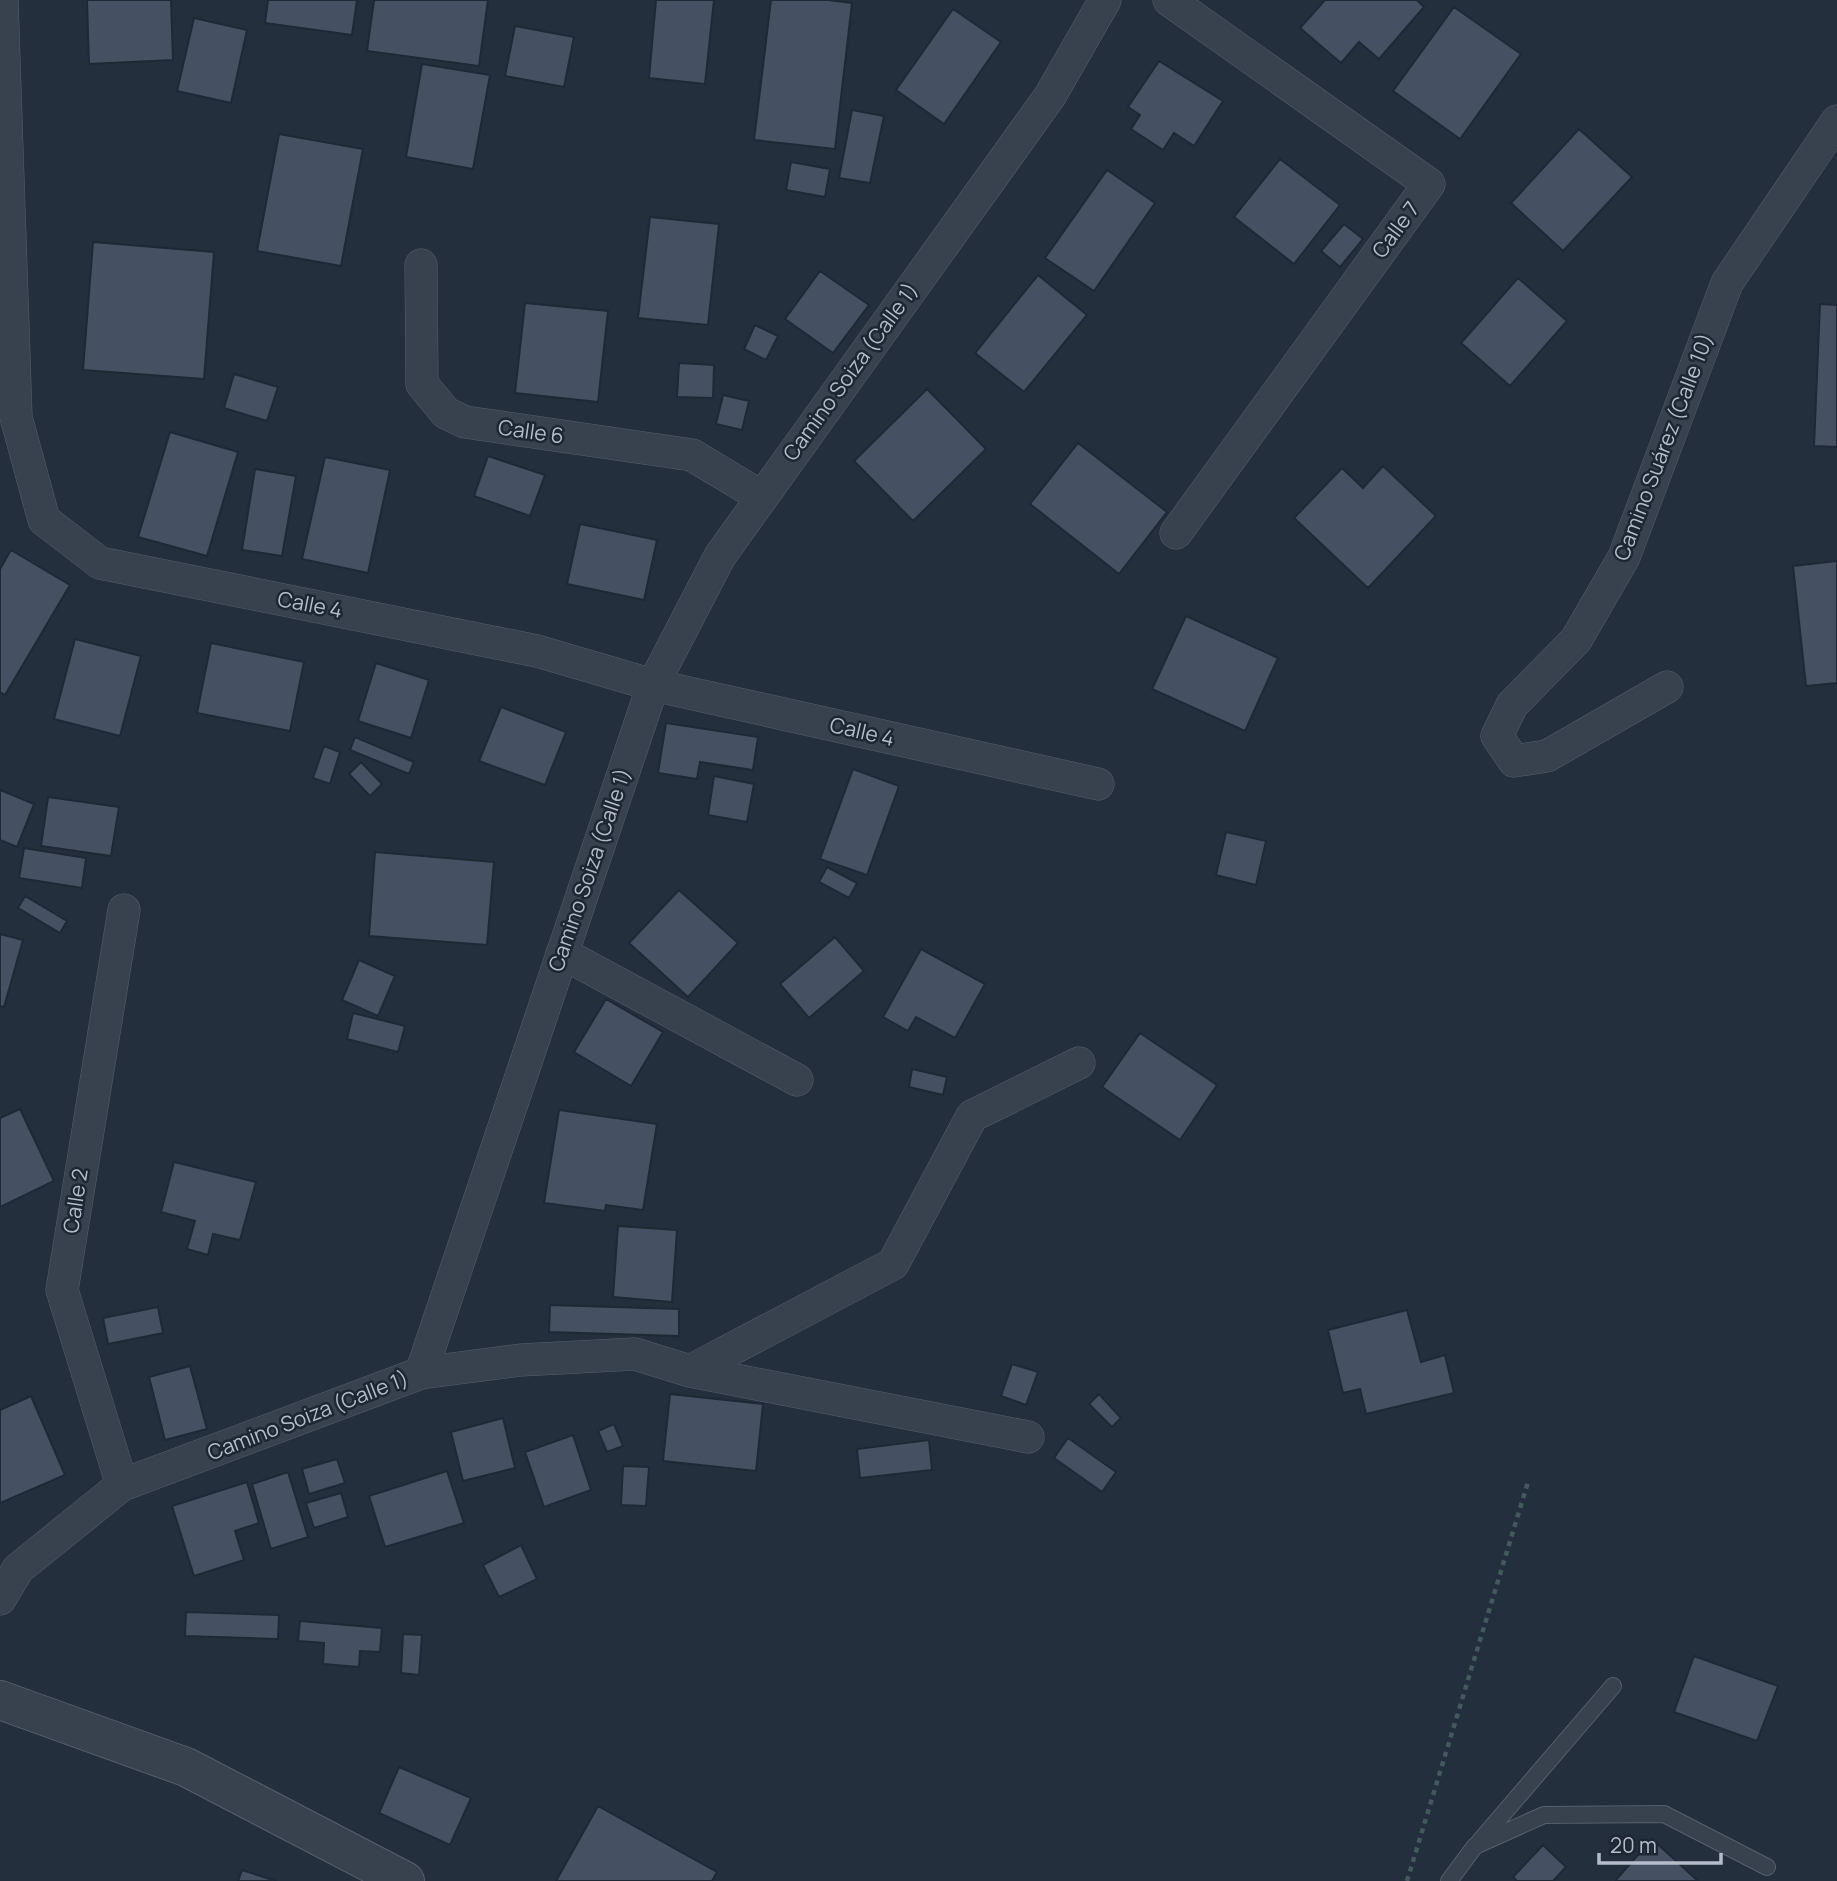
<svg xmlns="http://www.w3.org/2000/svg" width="1837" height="1881" viewBox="0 0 1837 1881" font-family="Manrope,sans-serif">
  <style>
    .building { fill: #455162; stroke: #1f2835; stroke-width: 2 }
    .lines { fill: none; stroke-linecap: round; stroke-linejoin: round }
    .service-casing { stroke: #565f6c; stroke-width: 18 }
    .minor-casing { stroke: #565f6c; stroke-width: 33 }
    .tertiary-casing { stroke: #565f6c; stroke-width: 40 }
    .path { stroke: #44595c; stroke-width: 4.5; stroke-dasharray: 5 5; stroke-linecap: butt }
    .service { stroke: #38414e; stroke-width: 16 }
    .minor { stroke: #38414e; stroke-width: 32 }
    .tertiary { stroke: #38414e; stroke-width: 38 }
    .labels { text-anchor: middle; stroke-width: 5; stroke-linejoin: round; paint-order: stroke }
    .street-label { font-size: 21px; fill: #b4bcc9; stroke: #1d2633 }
  </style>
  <rect width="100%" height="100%" fill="#242f3e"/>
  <path class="building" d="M87 0H171L173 60 89 64Z
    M268 0H357L352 35 265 23Z
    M374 0H488L479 66 367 51Z
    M656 0H714L705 84 649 78Z
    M771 0H828L852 3 835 149 754 140Z
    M1325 0H1417L1424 7 1379 59 1359 42 1341 63 1300 28Z
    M1454 7 1521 54 1460 139 1393 91Z
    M953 9 1001 42 944 124 896 90Z
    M194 18 247 30 231 103 177 91Z
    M515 26 574 37 564 87 505 76Z
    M1159 61 1223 101 1194 146 1174 133 1163 150 1131 129 1140 115 1128 107Z
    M422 64 490 75 473 169 406 157Z
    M852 110 884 116 870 183 839 178Z
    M1579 129 1632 177 1563 251 1511 203Z
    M279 134 363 149 341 266 257 251Z
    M1280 159 1340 205 1294 264 1234 217Z
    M791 162 830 169 825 197 786 190Z
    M1107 170 1155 203 1094 291 1045 258Z
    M650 217 719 224 708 325 638 318Z
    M1344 224 1363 239 1340 267 1321 251Z
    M93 242 214 252 204 379 83 370Z
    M820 271 869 305 833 353 785 319Z
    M1038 275 1087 315 1024 392 975 353Z
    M1518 278 1567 321 1510 386 1461 343Z
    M525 303 608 311 598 402 515 393Z
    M1820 304 1837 305V447L1814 446Z
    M755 325 778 336 766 360 744 349Z
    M679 363 714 365 713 398 677 397Z
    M234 374 278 387 267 421 224 408Z
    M927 389 986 449 913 521 854 461Z
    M723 395 749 401 742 430 716 424Z
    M170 432 238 452 207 556 138 537Z
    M1078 443 1167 512 1119 574 1030 504Z
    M488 456 545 475 530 516 474 496Z
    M325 457 390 470 368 573 302 559Z
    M1383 466 1436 516 1368 588 1294 518 1342 468 1363 488Z
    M255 469 296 476 282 556 242 550Z
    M580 524 657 540 644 600 567 584Z
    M11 550 70 585 5 695 0 692V569Z
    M1837 561V683L1806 686 1793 566Z
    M1186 616 1278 658 1245 731 1152 689Z
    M75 639 141 656 120 736 54 719Z
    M211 643 304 662 290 731 197 713Z
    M376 663 429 680 411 738 358 721Z
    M501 707 566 732 545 785 479 761Z
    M666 723 758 737 753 770 700 762 697 779 658 773Z
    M355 737 414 762 409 774 350 750Z
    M324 746 340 752 330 784 313 778Z
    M361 762 382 784 370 796 349 774Z
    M853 769 899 786 867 875 820 859Z
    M714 776 754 784 747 822 708 815Z
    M0 790 34 804 17 847 0 840Z
    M48 797 119 807 111 856 41 846Z
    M1226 832 1266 841 1256 885 1216 875Z
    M24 848 86 858 82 888 19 878Z
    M375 852 494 862 487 945 369 936Z
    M827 867 857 883 849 898 819 882Z
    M679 890 738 943 688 997 629 943Z
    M25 896 67 921 60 933 18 908Z
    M0 934 23 940 4 1007 0 1006Z
    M835 937 864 971 809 1018 780 984Z
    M921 949 985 984 955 1038 916 1017 908 1031 883 1017Z
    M359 960 395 976 378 1016 342 1000Z
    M606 999 663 1032 631 1086 574 1052Z
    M353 1013 405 1026 398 1052 347 1039Z
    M1140 1033 1217 1085 1180 1140 1102 1087Z
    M912 1069 947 1077 943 1095 909 1087Z
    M20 1109 54 1181 0 1207V1118Z
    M559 1110 657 1124 643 1210 606 1205 605 1211 544 1203Z
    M174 1162 256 1182 240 1240 213 1234 208 1255 187 1249 195 1221 161 1212Z
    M618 1226 677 1230 672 1302 613 1297Z
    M550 1305 679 1309V1336L549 1332Z
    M158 1307 163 1333 108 1344 103 1318Z
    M1407 1310 1421 1362 1445 1355 1454 1393 1366 1414 1360 1389 1343 1393 1328 1330Z
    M1012 1364 1038 1372 1026 1405 1001 1396Z
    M190 1366 207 1429 165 1440 149 1377Z
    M670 1394 763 1404 756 1471 663 1461Z
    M1099 1394 1121 1418 1112 1427 1089 1404Z
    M31 1396 65 1475 0 1503V1410Z
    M503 1418 515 1468 463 1481 451 1432Z
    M614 1424 623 1446 607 1452 598 1431Z
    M573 1435 591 1490 544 1507 525 1452Z
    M1068 1438 1116 1472 1102 1492 1054 1458Z
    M929 1440 932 1470 860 1478 857 1449Z
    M337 1459 345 1483 309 1494 302 1469Z
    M623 1466 649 1467 646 1506 621 1505Z
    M447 1471 464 1523 385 1547 369 1496Z
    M288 1472 308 1537 271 1549 252 1484Z
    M247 1482 259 1523 235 1531 244 1560 194 1576 172 1506Z
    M341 1493 348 1517 314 1528 306 1503Z
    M521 1545 537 1579 499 1597 483 1565Z
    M186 1612 279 1615 278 1639 185 1636Z
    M300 1621 382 1628 380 1652 360 1651 359 1667 323 1664 324 1643 298 1641Z
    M403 1634 422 1635 419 1675 401 1673Z
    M1694 1656 1778 1686 1757 1741 1674 1712Z
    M399 1767 471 1798 450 1845 379 1813Z
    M598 1806 717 1872 712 1881H556Z
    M1652 1839 1698 1881H1615Z
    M1543 1845 1566 1867 1553 1881H1517L1513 1877Z
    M242 1870 276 1881H238Z"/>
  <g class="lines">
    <defs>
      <path id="service" d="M1479 1842 1613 1686
        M1449 1881 1475 1846 1544 1815 1664 1814 1767 1867"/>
      <path id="minor" d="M2 0 16 417 44 520 100 563 537 651 653 685 1098 784
        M1169 0 1429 184 1176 533
        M421 265 422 384 446 413 465 422 692 455 762 497
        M1667 687 1547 756 1514 761 1497 736 1512 705 1576 640 1624 557 1727 283 1837 121
        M562 953 797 1080
        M690 1371 893 1264 972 1116 1079 1063
        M421 1373 521 1360 635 1354 690 1371 1028 1437
        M122 1485 62 1290 124 910
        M0 1599 18 1569 122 1485 421 1373 653 685 720 556 1050 96 1105 0"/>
      <path id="tertiary" d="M0 1700 186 1767 405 1881"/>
    </defs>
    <use href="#service" class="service-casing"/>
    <use href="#minor" class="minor-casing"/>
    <use href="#tertiary" class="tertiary-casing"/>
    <path class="path" d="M1407 1881 1528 1482"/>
    <use href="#service" class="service"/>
    <use href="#minor" class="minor"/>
    <use href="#tertiary" class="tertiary"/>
  </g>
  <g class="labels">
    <g class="street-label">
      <text transform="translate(1396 230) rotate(-54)" y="7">Calle 7</text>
      <text transform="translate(851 372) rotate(-54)" y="7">Camino Soiza (Calle 1)</text>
      <text transform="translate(531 432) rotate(8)" y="7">Calle 6</text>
      <text transform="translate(1664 447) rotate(-69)" y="7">Camino Suárez (Calle 10)</text>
      <text transform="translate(310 605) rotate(11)" y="7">Calle 4</text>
      <text transform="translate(862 732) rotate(13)" y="7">Calle 4</text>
      <text transform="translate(590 870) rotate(-71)" y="7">Camino Soiza (Calle 1)</text>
      <text transform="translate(76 1201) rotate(-81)" y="7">Calle 2</text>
      <text transform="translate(308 1416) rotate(-21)" y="7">Camino Soiza (Calle 1)</text>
    </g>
  </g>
  <path d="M1599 1853v10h122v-10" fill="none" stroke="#b4bcc9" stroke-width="3.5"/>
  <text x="1610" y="1853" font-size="21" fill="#b4bcc9" stroke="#1d2633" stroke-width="5" paint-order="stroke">20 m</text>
</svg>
